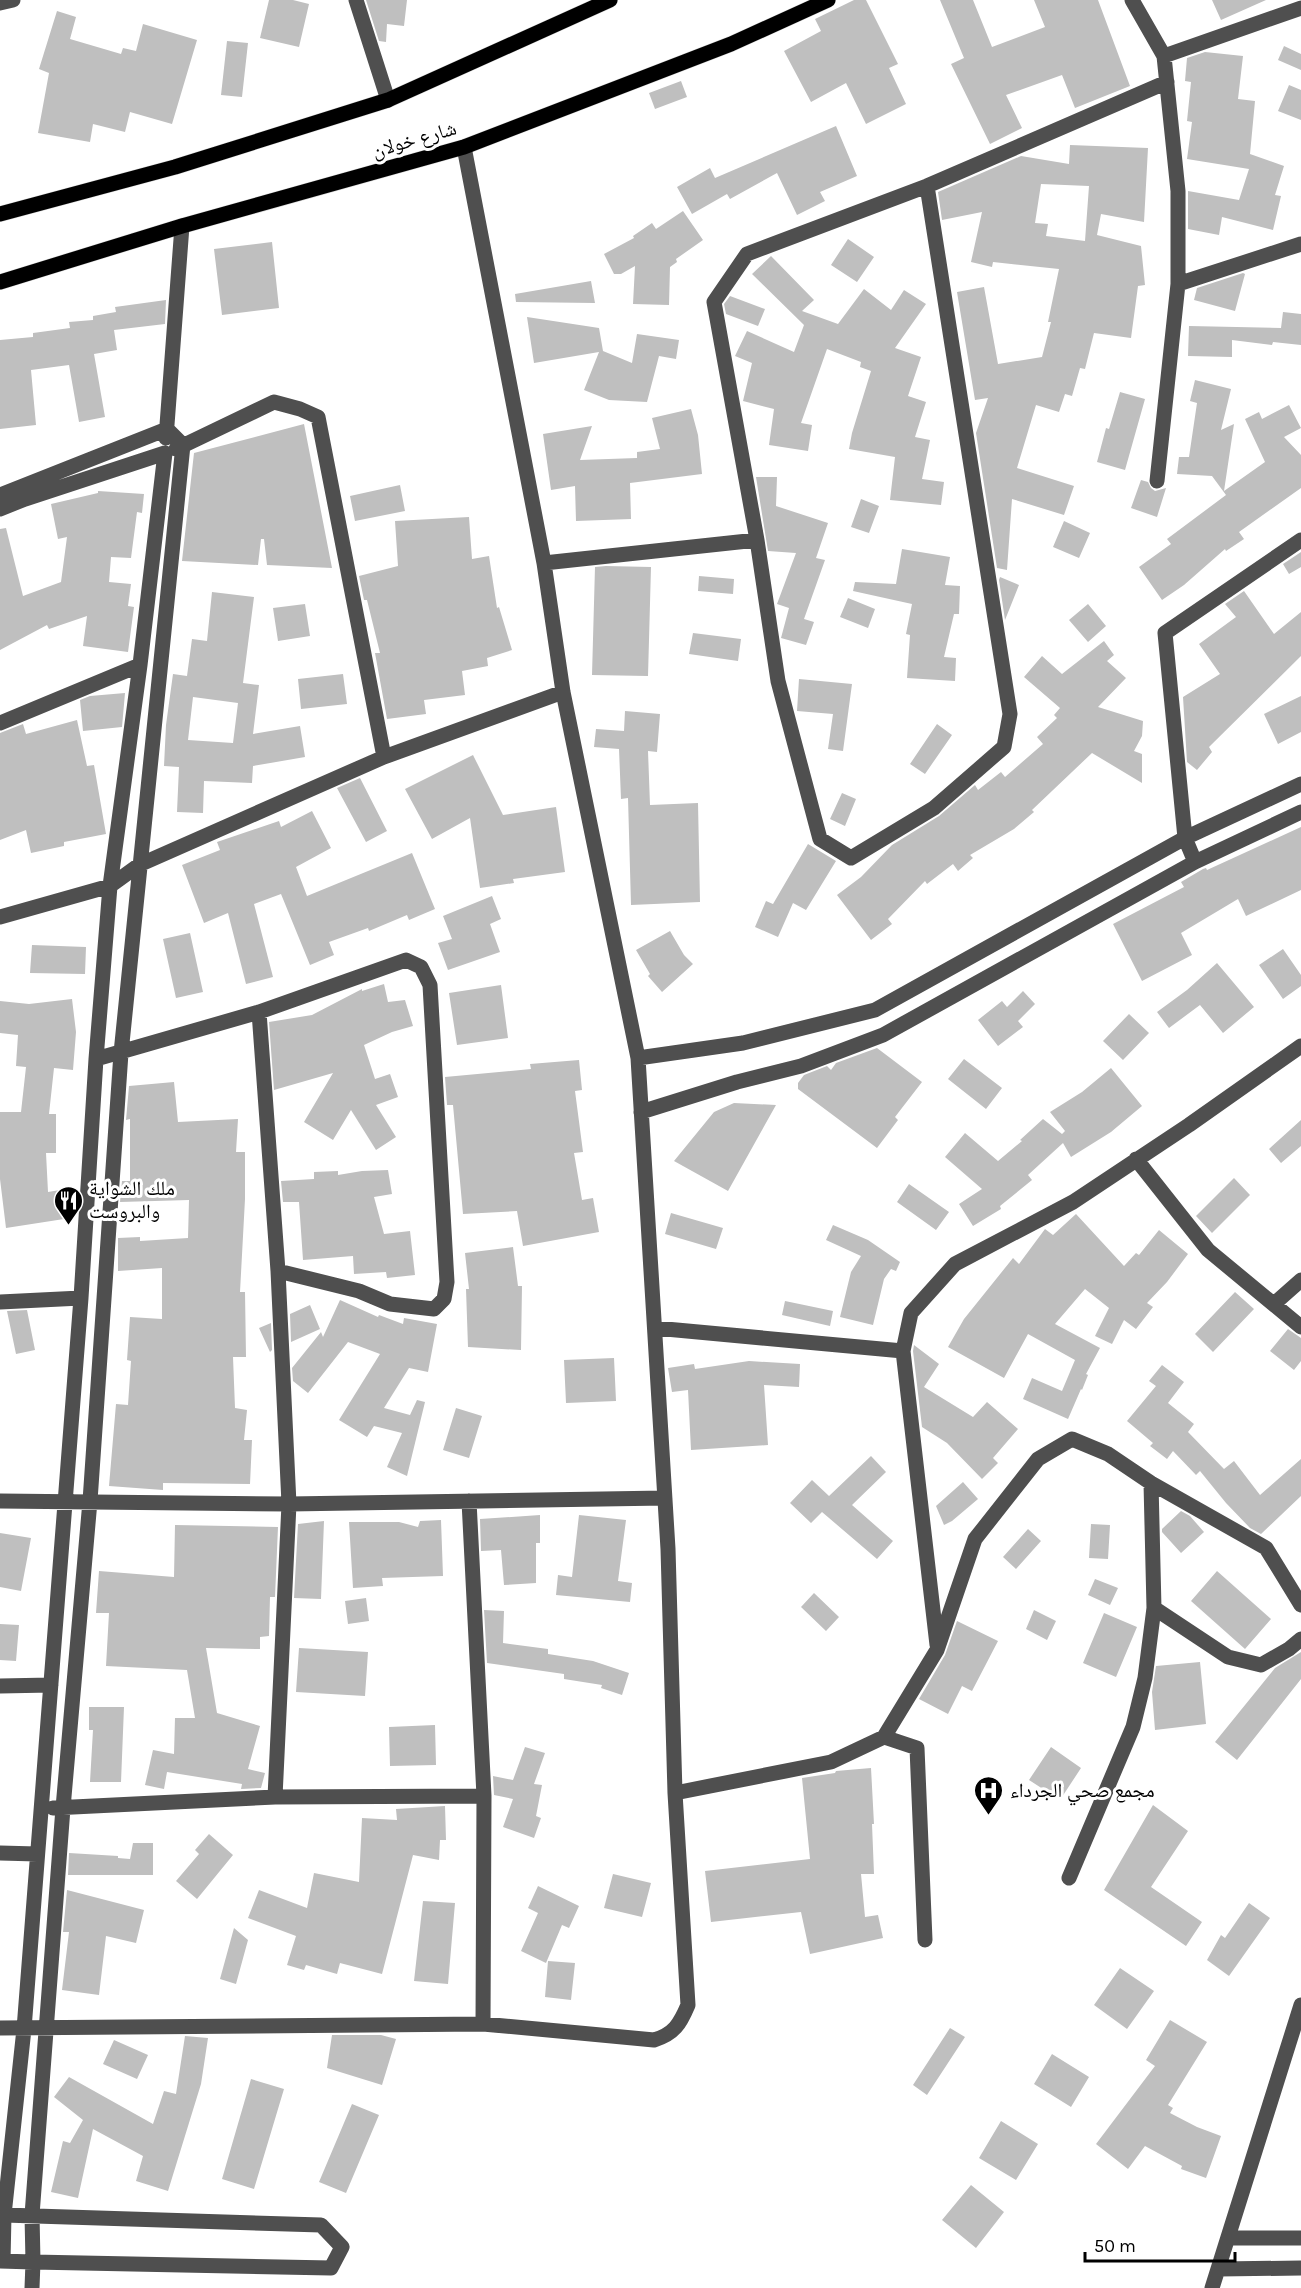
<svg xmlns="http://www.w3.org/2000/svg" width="1301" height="2288" viewBox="0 0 1301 2288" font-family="Karla,'Noto Naskh Arabic',sans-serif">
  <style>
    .building { fill: #bfbfbf; fill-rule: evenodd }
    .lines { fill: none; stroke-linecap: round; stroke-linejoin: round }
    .major-casing { stroke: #dbdbdb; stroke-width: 16 }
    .minor { stroke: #4f4f4f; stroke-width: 15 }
    .major { stroke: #000; stroke-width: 15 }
    .labels { text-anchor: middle; stroke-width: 6; stroke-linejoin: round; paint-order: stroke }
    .street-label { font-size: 20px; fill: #000; stroke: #fff }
    .poi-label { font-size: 20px; fill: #000; stroke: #fff; text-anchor: start }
  </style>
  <rect width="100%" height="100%" fill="#fff"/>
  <path class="building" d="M269 0H293L309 4 299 47 260 38Z
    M366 0H407L404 26 387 24 386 42 379 41Z
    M854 0H866L898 64 889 68 906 104 866 124 846 83 811 102 784 51 821 31 815 19Z
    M940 0H973L992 47 1045 27 1034 0H1098L1130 86 1075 108 1062 75 1006 95 1022 128 990 144 951 64 964 58Z
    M1212 0H1266L1221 20Z
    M57 11 76 17 70 39 121 54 123 48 136 51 143 24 197 40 172 124 130 112 125 132 93 124 90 142 38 133 49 73 39 69Z
    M227 41 248 43 242 97 221 95Z
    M1284 46 1301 54V70L1278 60Z
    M1205 52 1243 56 1238 99 1255 101 1250 154 1284 166 1275 195 1281 196 1273 230 1222 217 1219 235 1188 229V191L1239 200 1249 169 1187 159 1192 122 1187 121 1191 82 1185 81 1187 58Z
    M681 81 687 97 655 109 649 93Z
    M1289 85 1301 90V120L1278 111Z
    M836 126 857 176 820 192 825 201 797 215 777 173 730 199 727 194 692 214 677 187 710 168 715 178Z
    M1070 145 1148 148 1144 222 1101 214 1097 235 1141 246 1145 285 1138 286 1131 338 1094 333 1085 369 1080 368 1072 396 1065 394 1059 412 1036 405 1017 468 1074 486 1064 515 1012 499 1007 570 997 568 976 433 988 398 975 400 957 292 984 287 998 364 1042 357 1051 322H1048L1059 269 993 262 992 267 971 262 982 212 942 220 938 192 1021 156 1069 164ZM1041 184 1089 186 1085 241 1046 236 1048 224 1035 223Z
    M683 211 703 240 676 259 677 262 670 267 669 305 633 304 635 266 621 274H614L604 254 634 238 633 236 652 223 656 229Z
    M848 239 874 257 857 282 831 265Z
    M272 242 279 308 222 315 214 249Z
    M771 256 814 300 802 311 838 324 864 289 891 310 904 290 926 304 895 348 921 357 908 396 926 402 915 437 930 440 922 479 944 482 941 505 890 500 895 457 849 449 852 433 871 371 860 367 861 362 827 349 801 423 812 425 808 451 769 445 774 409 743 401 752 363 735 356 747 331 794 352 804 325 752 274Z
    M1243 273 1245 274 1235 311 1194 300 1197 288Z
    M591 281 595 303 516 302 515 294Z
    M730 296 765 309 758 326 726 314 724 304Z
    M166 300 165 324 114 330 117 350 94 354 105 417 79 422 69 365 31 370 36 425 0 429V340L33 337V333L70 328 69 322 93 320V316L116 312 115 307Z
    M1283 312 1301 314V345L1273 342 1272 345 1232 340V357L1188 356 1189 326 1281 328Z
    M527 317 599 328 603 351 632 363 637 334 679 340 676 359 659 356 647 402 609 400 584 390 599 352 534 363Z
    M1195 380 1231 389 1221 430 1234 424 1224 491 1265 462 1245 419 1259 412 1262 419 1289 405 1301 428 1284 437 1301 455V488L1239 532 1244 539 1226 551 1225 549 1184 585 1162 600 1139 567 1171 544 1167 539 1226 495 1212 476 1177 474 1179 457H1189L1197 403 1190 401Z
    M1120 392 1145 399 1125 470 1097 462 1106 428 1109 429Z
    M691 409 698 435 702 474 630 483 631 519 576 521 575 486 551 490 543 434 592 426 580 460 637 458V452L660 449 652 418Z
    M304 424 332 568 267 565 264 539H261L258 565 182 561 194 453Z
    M756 477H777L776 506 828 523 816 558 825 560 804 619 814 622 806 645 781 638 789 608 777 604 796 553 768 551Z
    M1141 480 1148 482 1151 488 1155 491 1166 488 1157 517 1131 508Z
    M400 485 405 511 355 521 350 496Z
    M98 491 144 494 142 513 137 512 131 558 111 557 109 582 131 584 128 606 134 607 128 652 83 646 87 616 49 629 47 625 0 650V529L6 528 23 596 61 582 67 537 58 539 51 504 98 493Z
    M861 499 879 506 869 533 851 527Z
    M469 517 472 559 489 556 497 608 499 607 512 650 487 658 488 666 462 671 465 695 424 700 426 714 387 719 375 653H380L367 600H364L359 576 398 566 395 521Z
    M1064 521 1090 533 1079 558 1053 547Z
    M902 549 950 557 945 585 960 586 959 614H954L944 657 956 658 955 681 907 678 910 635 906 634 912 604 853 591 855 582 896 584Z
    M1301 552V567L1289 574 1283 564Z
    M606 566 651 567 648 676 592 675 595 567Z
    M699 576 734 579 733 594 698 591Z
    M1000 577 1019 585 1005 620 999 580Z
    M1244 591 1274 634 1301 612V656L1209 747 1212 752 1197 770 1187 762 1183 697 1220 674 1199 644 1236 617 1225 604Z
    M212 592 254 597 243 683 259 685 253 734 300 726 305 757 253 766 252 783 204 781 203 813 177 812 179 767 164 766 166 725 173 674 187 676 192 639 207 641ZM193 697 238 703 233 743 188 740Z
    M848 598 875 609 868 628 840 617Z
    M305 604 310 636 278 641 273 608Z
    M1088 604 1106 626 1088 642 1069 620Z
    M693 633 741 639 738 661 689 654Z
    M1104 641 1114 655 1107 661 1126 678 1098 707 1143 721 1142 736 1134 751 1142 754V783L1092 753 1032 810 1034 812 1014 829 970 855 973 858 958 871 953 864 927 884 925 881 888 919 892 924 871 940 837 895 861 877 892 845 939 816 975 785 978 790 1001 772 1005 777 1043 744 1037 737 1057 718 1054 715 1060 708 1024 677 1042 656 1062 674Z
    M343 674 347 704 301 709 298 679Z
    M799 679 852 684 843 751 828 749 833 714 797 711Z
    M125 693 122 727 83 731 80 700 90 696Z
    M1301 696V732L1278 744 1264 714Z
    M625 711 660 714 657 752 648 751 650 805 698 803 700 902 631 905 628 798 621 799 619 749 594 747 596 729 624 731Z
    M77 720 87 766 94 765 106 834 64 842V846L31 853 26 830 0 840V733L23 724 26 734Z
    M937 724 952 735 925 774 910 764Z
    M473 755 503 815 556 807 565 872 513 879 514 883 480 888 470 818 432 839 405 789Z
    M360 778 387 831 366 842 337 788Z
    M842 793 856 799 845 826 830 819Z
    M312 811 331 848 296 867 307 896 412 853 435 909 409 920 407 915 369 931 368 928 329 942 334 955 310 965 281 894 254 904 273 977 246 984 228 913 204 923 182 865 220 850 217 842 279 821 281 827Z
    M1301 827V890L1246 916 1238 899 1181 933 1192 955 1142 981 1113 924 1184 887 1181 882 1203 869 1206 868 1207 870Z
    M808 844 836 861 806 910 793 903 778 937 755 927 766 901 773 904Z
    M492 896 501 919 490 924 500 952 448 970 438 943 452 939 443 916Z
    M670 931 684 955 693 964 662 992 648 976 650 974 636 950Z
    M190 933 203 992 176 998 163 939Z
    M32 945 86 947 85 974 30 973Z
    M1283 949 1301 975V986L1283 999 1259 965Z
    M1217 963 1254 1007 1223 1033 1200 1005 1169 1028 1157 1012 1187 990Z
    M384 984 388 1002 405 1000 413 1026 392 1032 364 1045 375 1079 390 1074 398 1097 376 1105 396 1137 376 1150 351 1110 333 1140 304 1122 333 1073 274 1090 269 1022 312 1015 362 989V991Z
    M501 985 508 1038 457 1045 449 993Z
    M1023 991 1035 1004 1018 1021 1023 1027 998 1046 978 1020 1002 1001 1007 1007Z
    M72 999 76 1032 73 1070 54 1068 49 1114H56V1153H46L48 1192 60 1190 64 1219 6 1228 0 1179V1112H21L26 1067 16 1066 18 1035 0 1033V1001L29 1004Z
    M1129 1014 1149 1033 1123 1060 1103 1041Z
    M877 1048 922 1082 895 1117 898 1120 877 1148 798 1089V1083L804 1075 827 1066 831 1070 836 1063Z
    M964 1059 1002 1088 986 1109 948 1079Z
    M579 1060 582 1090 575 1091 583 1152 574 1153 582 1200 593 1198 599 1232 523 1246 517 1211 463 1214 453 1105H447L445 1077 531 1069 530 1064Z
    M1111 1068 1142 1106 1111 1132 1071 1157 1063 1143 1028 1175 1032 1180 1000 1206 1001 1209 973 1226 959 1204 982 1189 945 1157 965 1133 998 1161 1022 1141 1020 1140 1043 1119 1062 1134 1065 1131 1050 1112 1082 1092Z
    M174 1082 178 1122 238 1119 236 1152H245V1199L240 1292H245L246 1357H233L235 1408 247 1410 244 1440H252L250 1484 163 1483V1490L109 1486 116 1404 128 1405 131 1361 127 1360 130 1317 162 1319V1268L118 1271V1238L140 1237V1241L188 1238 189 1200 120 1202 122 1181H130V1119L126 1120 129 1086Z
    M734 1103 776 1105 728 1191 674 1161 714 1112Z
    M1301 1120V1146L1281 1163 1269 1149Z
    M388 1170 392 1194 374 1197 384 1234 410 1231 415 1275 387 1278 386 1272 354 1274 353 1256 303 1260 299 1202H283L281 1181 314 1179V1172L338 1171V1175L362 1171Z
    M1234 1178 1250 1195 1212 1233 1196 1216Z
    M909 1184 949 1212 936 1230 897 1202Z
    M671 1213 723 1228 716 1249 665 1234Z
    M1076 1214 1124 1266 1136 1253 1139 1255 1159 1230 1188 1254 1167 1282 1147 1303 1153 1307 1136 1329 1124 1320 1112 1344 1095 1336 1109 1308 1085 1289 1055 1324 1100 1348 1086 1374 1088 1375 1082 1390 1081 1389 1068 1419 1023 1399 1032 1378 1062 1391 1075 1360 1028 1334 1004 1378 948 1347 964 1319 1013 1258 1019 1264 1045 1229 1053 1235Z
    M833 1225 868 1240 900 1262 896 1271 891 1269 884 1279 873 1325 840 1317 851 1272 861 1256 826 1240Z
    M513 1247 518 1286H522L521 1350 468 1347 466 1289H469L465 1253Z
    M1235 1292 1254 1309 1213 1352 1195 1334Z
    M340 1300 378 1317 379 1315 403 1324 404 1318 437 1324 428 1372 409 1368 384 1408 410 1415 417 1400 425 1402 407 1476 387 1467 402 1433 374 1426 367 1437 339 1420 380 1354 348 1342 308 1393 293 1381 292 1368 321 1332 323 1337Z
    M785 1301 833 1311 830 1326 782 1315Z
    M310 1305 320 1329 291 1342 290 1314Z
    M27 1310 35 1350 16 1354 7 1311Z
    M271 1323 272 1350 270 1352 259 1328Z
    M1288 1329 1301 1338V1361L1294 1370 1270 1351Z
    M914 1345 939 1364 924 1387 973 1417 987 1402 1018 1429 993 1458 998 1463 982 1479 947 1443 922 1427 913 1351Z
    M614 1358 616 1401 566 1403 564 1360Z
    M749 1361 800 1364 799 1387 764 1385 768 1445 691 1450 688 1390 672 1392 668 1368 694 1364 695 1369Z
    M1162 1365 1184 1382 1168 1403 1194 1424 1188 1432 1224 1469 1234 1461 1260 1495 1301 1459V1496L1261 1534 1250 1528 1226 1503 1200 1471 1196 1475 1173 1451 1167 1459 1150 1446 1153 1443 1127 1421 1156 1386 1149 1381Z
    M456 1408 482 1416 469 1458 443 1450Z
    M871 1456 886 1472 852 1505 893 1541 877 1559 822 1512 811 1523 790 1503 812 1480 829 1496Z
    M963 1482 978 1499 952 1521 944 1525 936 1506Z
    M1181 1511 1190 1516 1204 1532 1181 1553 1162 1532V1529Z
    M540 1515V1543H536V1583L504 1585 501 1550 481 1551 480 1519Z
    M579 1515 626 1520 618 1581 632 1583 630 1602 556 1595 558 1575 572 1577Z
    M441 1520 443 1576 382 1578 383 1586 353 1588 349 1522H399L418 1527 420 1521Z
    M324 1521 321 1599 294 1598 298 1524Z
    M1091 1524 1110 1525 1108 1559 1089 1558Z
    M175 1525 278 1527 275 1597H270L269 1636 260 1637V1649L206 1648 217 1713 260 1726 248 1769 265 1773 261 1788 241 1789 242 1784 167 1772 164 1789 145 1785 153 1750 174 1754 175 1718H195L187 1670 106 1666 109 1613H96L99 1571 174 1577Z
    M1028 1529 1041 1541 1016 1569 1003 1557Z
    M0 1533 31 1538 21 1591 0 1587Z
    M1217 1571 1271 1619 1245 1649 1191 1601Z
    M1095 1579 1118 1588 1110 1605 1088 1595Z
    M814 1593 839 1617 826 1631 801 1607Z
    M366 1598 369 1621 348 1624 345 1601Z
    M484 1610 504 1611 503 1643 548 1649V1654L593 1661 629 1673 622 1695 601 1688 602 1685 564 1679V1674L487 1663Z
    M1034 1610 1056 1621 1047 1640 1026 1629Z
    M1104 1613 1137 1627 1116 1677 1083 1663Z
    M957 1621 998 1641 972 1691 962 1686 948 1714 919 1699 945 1655Z
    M0 1624 19 1625 16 1661 0 1660Z
    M299 1648 368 1652 365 1696 296 1692Z
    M1301 1652V1679L1237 1760 1215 1742 1275 1668Z
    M1200 1662 1206 1724 1155 1730 1152 1692 1156 1666Z
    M89 1707H124L121 1782H90L93 1730H89Z
    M435 1725 436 1765 390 1766 389 1727Z
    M525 1747 545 1753 534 1784 542 1785 536 1816 541 1818 534 1838 503 1827 513 1799 494 1795 493 1776 513 1780Z
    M1051 1747 1081 1768 1060 1800 1029 1780Z
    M871 1768 874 1824H872L874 1874H861L865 1917 878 1915 883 1938 810 1954 801 1912 711 1922 705 1871 810 1859 802 1778 835 1773 836 1771Z
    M1153 1805 1188 1831 1151 1887 1202 1922 1186 1946 1104 1890Z
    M445 1806 446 1840H440L439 1860 413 1855 382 1974 340 1963 337 1974 306 1965 304 1970 287 1965 296 1936 248 1918 259 1890 307 1908 314 1873 359 1882 362 1818 397 1820 396 1809Z
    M209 1834 233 1855 197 1899 176 1881 199 1854 195 1850Z
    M133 1843H153V1875H68L69 1853 118 1856V1858L130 1859Z
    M613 1874 651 1883 642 1917 604 1908Z
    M538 1886 579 1906 569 1928 562 1925 546 1963 521 1951 538 1913 528 1908Z
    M67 1890 144 1910 136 1943 106 1936 99 1995 62 1990 69 1932H63Z
    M423 1901 455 1903 448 1984 414 1981Z
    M1249 1903 1270 1918 1229 1976 1207 1960 1221 1935 1225 1938Z
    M234 1928 248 1940 236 1984 220 1979Z
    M548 1961 575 1963 571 2000 545 1997Z
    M1120 1968 1154 1991 1127 2029 1094 2005Z
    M1170 2020 1207 2042 1168 2105 1173 2108 1170 2113 1197 2127 1221 2136 1206 2178 1181 2169 1182 2166 1145 2146 1128 2169 1096 2144 1155 2066 1146 2060Z
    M950 2028 965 2037 927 2095 913 2085Z
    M332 2035H381L396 2039 382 2085 327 2068Z
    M185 2036 208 2038 201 2084 168 2191 136 2181 143 2156 93 2129 78 2198 51 2192 63 2141 70 2143 83 2120 54 2097 69 2077 153 2124 164 2091 176 2094Z
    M114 2040 148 2055 137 2079 103 2064Z
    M1052 2054 1089 2077 1071 2107 1034 2084Z
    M251 2079 284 2089 254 2189 222 2179Z
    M352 2104 379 2115 346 2193 319 2182Z
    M1001 2121 1038 2144 1016 2180 979 2158Z
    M971 2185 1004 2212 976 2248 942 2220Z"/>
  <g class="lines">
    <defs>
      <path id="major" d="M0 214 175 167 388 100 610 0
        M0 282 182 226 464 147 731 44 828 0"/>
    </defs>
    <use href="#major" class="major-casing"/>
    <path class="minor" d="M356 0 388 100
      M1132 0 1164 56 1178 191V284L1157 481
      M0 3 13 0
      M1164 56 1301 8
      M927 186 1010 714 1004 747 934 808 851 858 820 839 778 681 757 540 714 302 747 254 927 186 1167 82
      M1178 284 1301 244
      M166 438 182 226
      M176 449 274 402 300 409 318 417 384 757
      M0 495 167 429 183 445 121 1053 90 1501 63 1808 32 2215 33 2262 0 2261
      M0 509 25 499 165 453 140 665 110 886 96 1059 81 1298 24 2029 4 2215H0
      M544 563 757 540
      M0 723 140 665
      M1195 862 1185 838 1165 633 1301 540
      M0 917 110 886 139 865 384 757 563 692
      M638 1058 743 1043 875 1010 1185 838 1301 784
      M96 1059 259 1012 406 960 421 967 430 985 447 1282 444 1299 434 1309 390 1304 359 1291 278 1271 259 1012
      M641 1112 737 1082 801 1066 883 1035 1195 862 1301 812
      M1136 1159 1208 1250 1301 1327
      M278 1271 289 1504 275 1797 484 1796 483 2024
      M0 1302 81 1298
      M1274 1304 1301 1280
      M655 1328 903 1351
      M0 1501 289 1504 665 1498
      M469 1501 484 1796
      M1154 1608 1228 1657 1261 1665 1289 1649 1301 1639
      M937 1645 903 1351 911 1313 955 1264 1073 1202 1189 1125 1301 1046
      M0 1686 51 1685
      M884 1737 917 1748 925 1940
      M675 1793 831 1762 884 1737 937 1650 975 1539 1038 1459 1072 1439 1108 1454 1151 1483 1266 1548 1301 1605
      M53 1808 275 1797
      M0 1853 37 1854
      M1069 1878 1133 1727 1145 1678 1154 1608 1151 1483
      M0 2028 483 2024 654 2040C674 2034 680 2024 688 2005L675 1793 668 1549 638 1058 563 692 544 563 464 147
      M1229 2238H1301
      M3 2261 4 2215 321 2225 342 2247 331 2268 33 2262 32 2288
      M1219 2269 1301 2268
      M1212 2288 1301 2005"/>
    <use href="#major" class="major"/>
  </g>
  <defs>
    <symbol id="restaurant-pin" viewBox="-11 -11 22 30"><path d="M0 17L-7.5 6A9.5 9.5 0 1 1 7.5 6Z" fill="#000" stroke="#fff"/><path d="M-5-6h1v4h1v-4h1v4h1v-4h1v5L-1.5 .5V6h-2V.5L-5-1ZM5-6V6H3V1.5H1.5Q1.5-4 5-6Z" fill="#fff"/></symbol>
    <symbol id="hospital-pin" viewBox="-11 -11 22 30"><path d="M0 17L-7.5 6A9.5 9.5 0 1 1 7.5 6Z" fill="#000" stroke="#fff"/><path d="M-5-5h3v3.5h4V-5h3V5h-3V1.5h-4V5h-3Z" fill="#fff"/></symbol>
  </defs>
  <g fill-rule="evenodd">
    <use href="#restaurant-pin" x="52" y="1184" width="33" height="45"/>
    <use href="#hospital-pin" x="972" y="1774" width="33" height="45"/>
  </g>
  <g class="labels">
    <g class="street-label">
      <text transform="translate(414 139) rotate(-16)" y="7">شارع خولان</text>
    </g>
    <g class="poi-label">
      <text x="89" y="1195">ملك الشواية<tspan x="89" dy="23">والبروست</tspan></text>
      <text x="1010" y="1797">مجمع صحي الجرداء</text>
    </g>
  </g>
  <path d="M1085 2252v9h150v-9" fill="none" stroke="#000000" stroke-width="3"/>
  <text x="1094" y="2252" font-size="18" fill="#000000" stroke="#ffffff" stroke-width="4.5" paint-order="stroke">50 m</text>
</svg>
